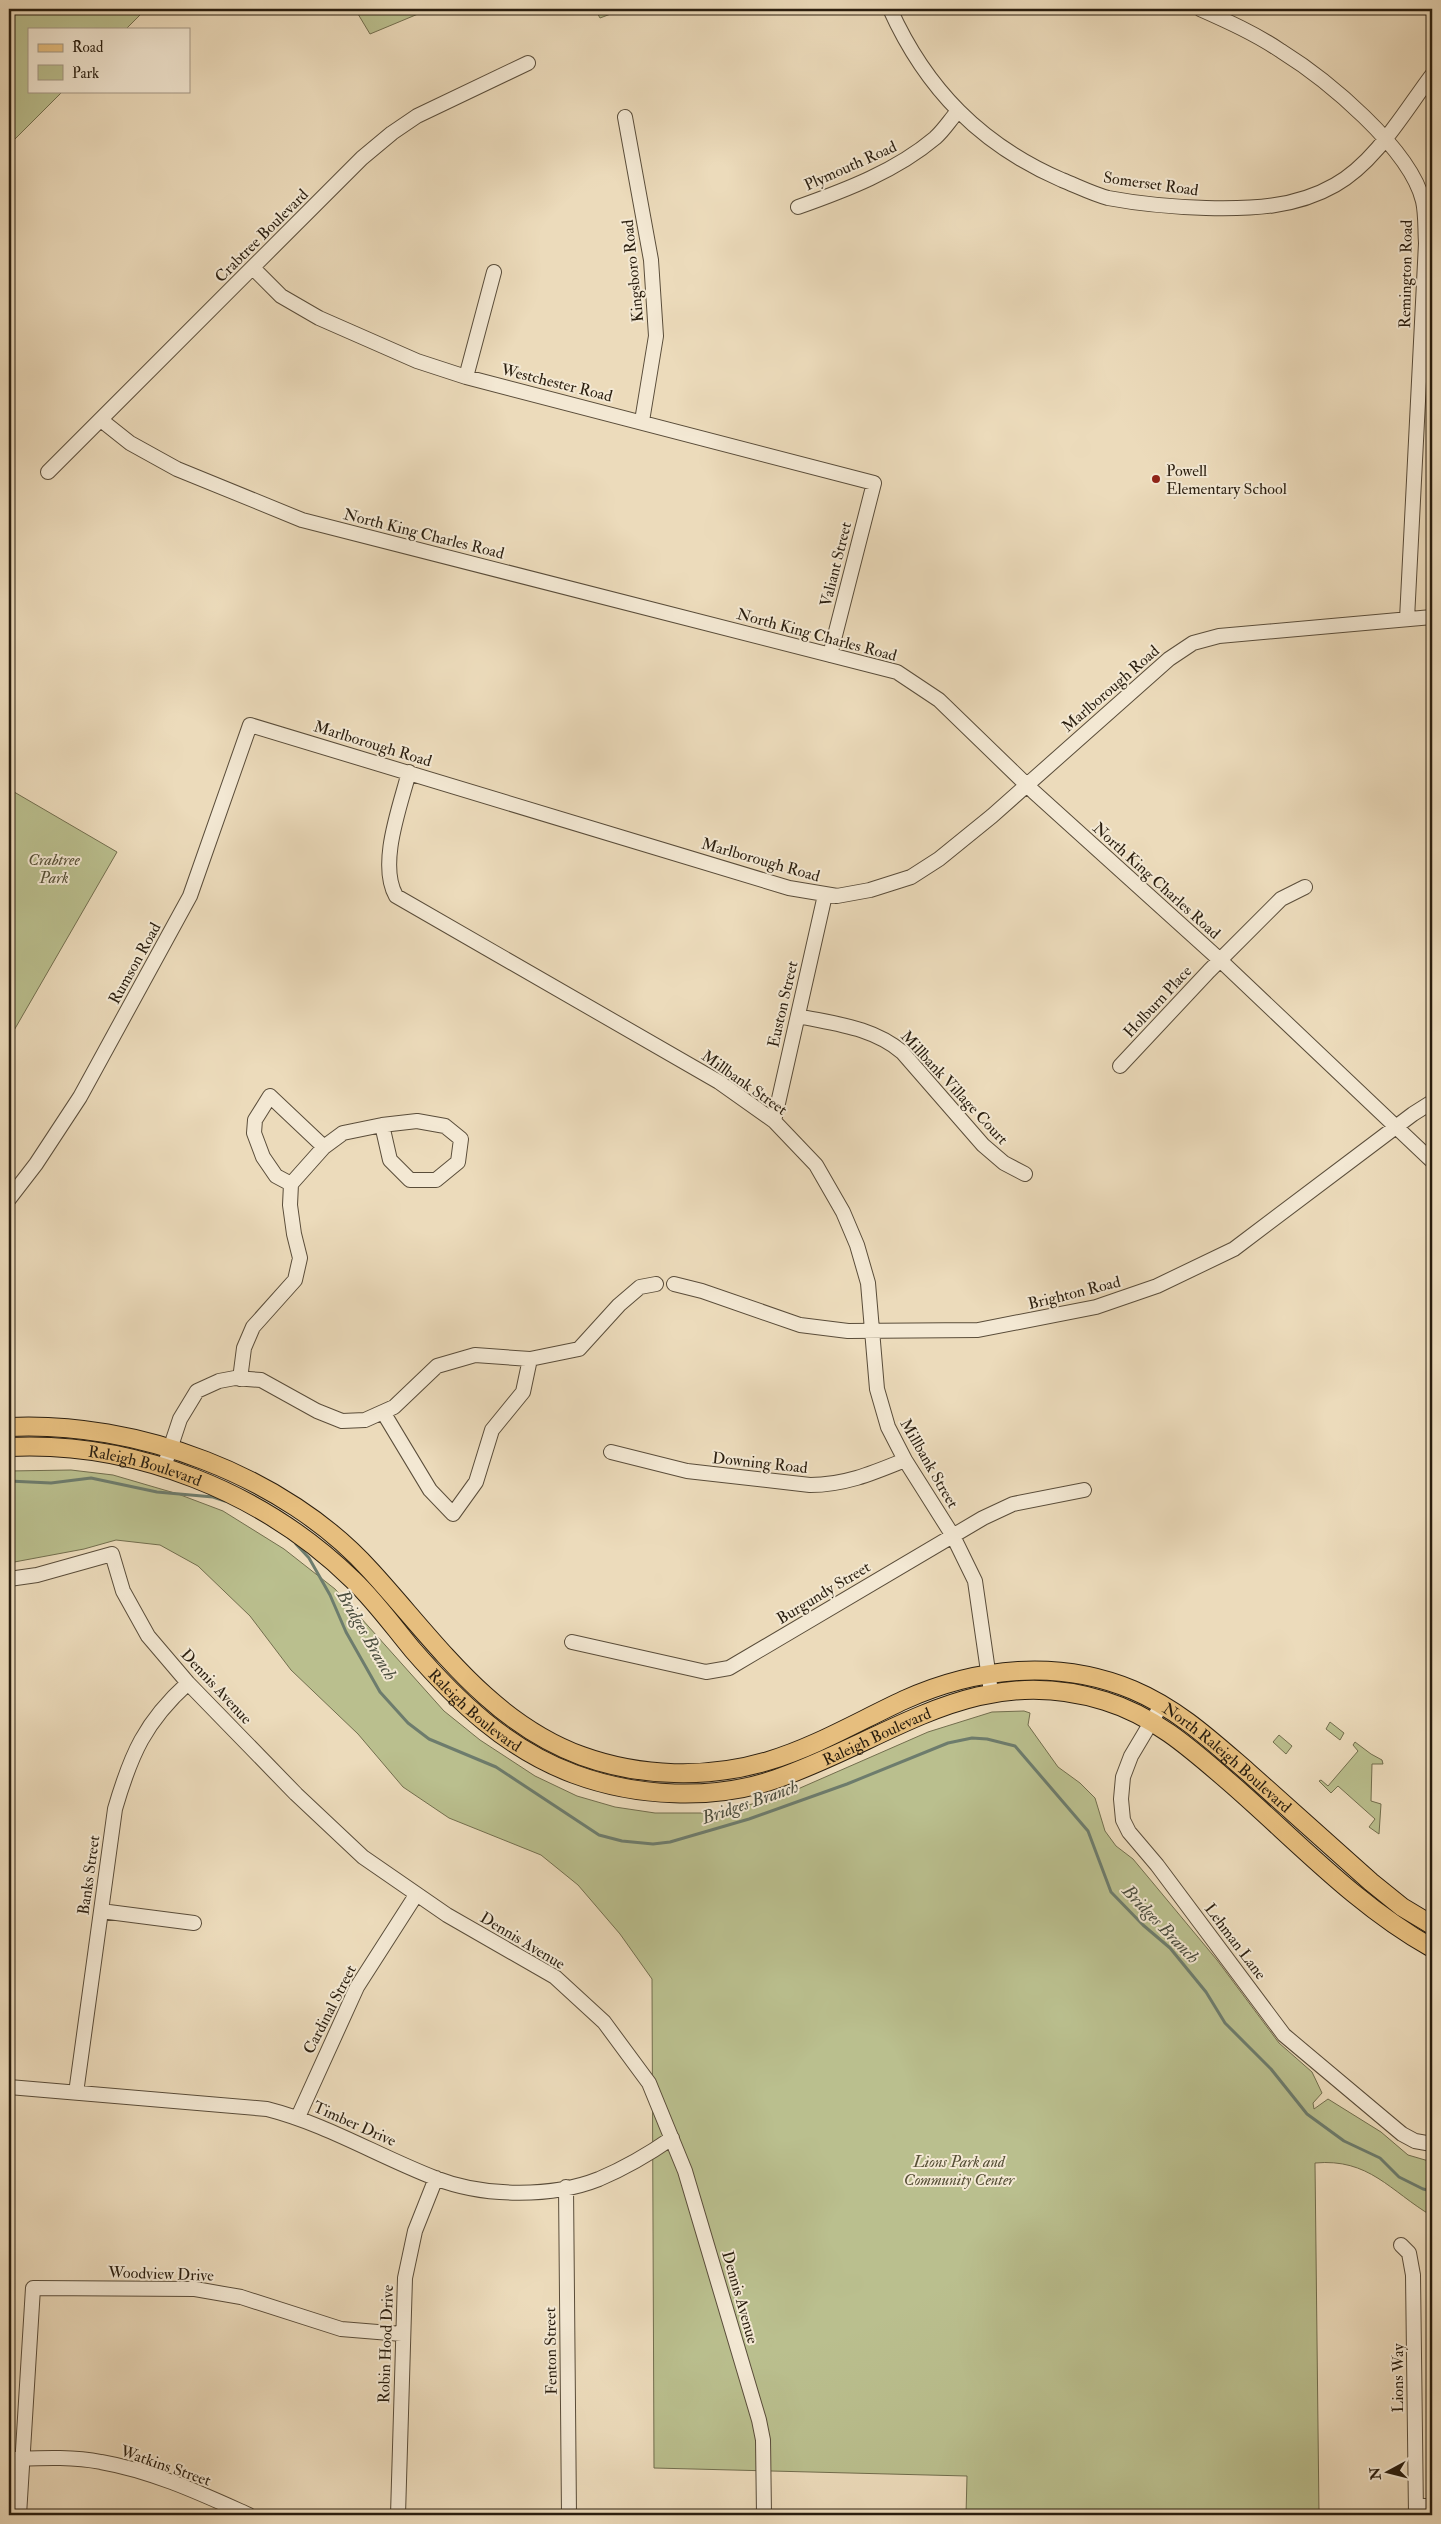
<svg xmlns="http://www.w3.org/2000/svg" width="1441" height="2524" viewBox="0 0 1441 2524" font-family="'IM FELL Double Pica',serif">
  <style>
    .green { fill: #babf8e; stroke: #726e4e }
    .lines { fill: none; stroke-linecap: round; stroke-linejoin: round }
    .stream { stroke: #6d7c6d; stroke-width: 3 }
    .minor-casing { stroke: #5a4d3a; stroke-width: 16 }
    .major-casing { stroke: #2a1e0f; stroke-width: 20 }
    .minor { stroke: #f3e8d3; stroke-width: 14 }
    .major { stroke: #e6be7e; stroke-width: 18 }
    .poi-dot { fill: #8f2418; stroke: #f3e8d3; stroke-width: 2 }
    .labels { text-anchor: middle; stroke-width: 4; stroke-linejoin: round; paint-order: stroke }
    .street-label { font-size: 16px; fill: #2a1e0f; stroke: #f3e8d3 }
    .poi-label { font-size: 16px; fill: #2a1e0f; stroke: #f3e8d3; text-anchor: start }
    .park-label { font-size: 16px; font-style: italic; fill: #554e35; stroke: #f3e8d3 }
    .water-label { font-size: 18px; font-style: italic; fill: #4b4d3e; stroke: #f3e8d3 }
  </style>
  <rect width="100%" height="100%" fill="#ecdbbb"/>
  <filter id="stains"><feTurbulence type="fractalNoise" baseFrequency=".004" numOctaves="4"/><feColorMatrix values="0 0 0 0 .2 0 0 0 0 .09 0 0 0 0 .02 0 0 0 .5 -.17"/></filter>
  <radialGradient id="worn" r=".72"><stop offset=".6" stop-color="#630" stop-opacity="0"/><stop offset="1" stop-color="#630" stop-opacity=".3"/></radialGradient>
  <path class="green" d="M9 9H146L126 29H29V91H63L9 145Z
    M355 9H430L370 34Z
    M595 9H624L600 18Z
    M9 789 117 852 9 1039Z
    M71 1470 113 1475 178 1494 223 1511 284 1549 335 1589 444 1711 480 1740 535 1776 577 1796 615 1807 655 1813H711L775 1799 928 1732 992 1712 1024 1711 1030 1713 1028 1725 1058 1767 1080 1783 1095 1798 1105 1831 1116 1846 1133 1859 1153 1883 1217 1960 1279 2043 1312 2072 1322 2093 1313 2103 1314 2109 1328 2099 1381 2132 1408 2155 1432 2162V2216C1390 2191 1369 2158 1315 2163L1319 2515H966L967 2476 654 2468 652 1979 620 1934 578 1885 541 1855 449 1818 403 1787 358 1734 291 1670 250 1616 198 1566 160 1545 116 1540 84 1549 9 1563V1471Z
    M1330 1722 1344 1733 1340 1740 1326 1729Z
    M1279 1735 1292 1746 1286 1754 1273 1742Z
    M1355 1742 1371 1754 1382 1760 1383 1764H1372L1371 1801 1381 1804 1379 1834 1369 1827 1375 1819 1338 1786 1331 1793 1319 1781 1321 1780 1328 1786 1358 1751 1353 1745Z"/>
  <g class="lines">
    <path class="stream" d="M9 1481 51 1483 91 1478 157 1492 213 1497 225 1501
      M296 1544 309 1558 330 1595 346 1632 380 1692 408 1723 429 1739 496 1767 599 1835 622 1841 653 1844 670 1842 749 1819 847 1784 948 1743 972 1738 987 1739 1015 1746 1088 1831 1111 1892 1143 1925 1170 1948 1206 1992 1225 2023 1271 2069 1307 2114 1344 2141 1380 2158 1399 2177 1423 2189 1432 2191"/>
    <defs>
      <path id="minor" d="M890 9C926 89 981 145 1062 180 1077 186 1093 194 1108 198 1140 204 1175 207 1206 208 1251 209 1295 208 1335 185 1376 162 1404 112 1432 75
        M1200 9C1227 21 1256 34 1281 51 1326 79 1410 148 1423 201 1426 214 1425 229 1426 243L1407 619
        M625 117 651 260 656 336 642 421
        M798 207C846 190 896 171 935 138 944 130 950 120 958 111
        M253 268 281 296 319 318 417 361 466 377 874 483 830 655
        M466 377 494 272
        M101 420 130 443 177 469 302 520 897 672 939 700 1034 792 1220 960 1432 1161
        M48 472 362 158 392 133 417 116 528 63
        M409 772C400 807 378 864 396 896L719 1082 774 1121 816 1165 843 1212 857 1245 868 1283 877 1389 888 1427 905 1460 953 1536 975 1581 991 1692
        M798 1016C835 1024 872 1027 902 1052L983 1145 1004 1163 1025 1174
        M1120 1066 1209 971 1281 899 1305 887
        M774 1121 825 895
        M291 1184 276 1176 263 1157 254 1133 255 1120 270 1096 324 1147
        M9 1199 36 1164 80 1097 190 896 250 725 789 888 837 896 870 890 911 877 939 859 992 816 1169 659 1193 643 1219 636 1432 617
        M674 1284 702 1291 800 1325 848 1331 978 1330 1096 1307 1157 1286 1234 1249 1413 1114 1432 1102
        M240 1379 244 1348 253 1327 295 1280 300 1258 294 1234 290 1205 291 1184 324 1147 343 1133 382 1125 417 1121 445 1126 461 1139 458 1162 436 1180H410L390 1160 382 1125
        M383 1412 430 1490 453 1514 476 1482 492 1430 523 1392 530 1359
        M611 1452 687 1471 810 1485C845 1485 873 1473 905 1460
        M164 1467 180 1419 197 1391 219 1381 235 1378 261 1380 317 1411 342 1421 365 1420 394 1407 437 1366 475 1355 530 1359 579 1349 619 1305 640 1287 656 1284
        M9 1579 37 1575 112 1554 123 1591 148 1636 188 1683 296 1794 363 1857 447 1915 555 1977 604 2022 649 2083 685 2171 759 2420 763 2440 764 2515
        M572 1642 706 1672 729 1668 983 1518 1013 1504 1084 1490
        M1162 1704 1131 1756 1123 1777 1121 1799 1123 1820 1129 1832 1157 1865 1284 2035 1402 2134 1415 2141 1432 2144
        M101 1911 194 1923
        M9 2087 267 2109C326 2124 378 2156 435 2178 483 2197 551 2198 599 2179 625 2168 649 2154 672 2138
        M76 2093 115 1809C131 1754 145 1722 188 1683
        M298 2117 357 1987 416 1895
        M566 2187 569 2515
        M1401 2245 1409 2253 1413 2275 1416 2515
        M9 2459C39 2458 72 2456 101 2462 153 2471 202 2494 249 2515
        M1416 2506H1432
        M19 2515 33 2288 195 2289 241 2297 341 2329 402 2334
        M398 2515 405 2278 415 2231 436 2178"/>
      <g id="major">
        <path id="s1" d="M9 1427C136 1421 285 1475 371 1571 435 1641 489 1722 582 1756 640 1777 708 1779 768 1761 815 1747 859 1721 904 1700 977 1667 1059 1659 1133 1690 1178 1709 1212 1741 1248 1772 1289 1809 1330 1845 1371 1882L1402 1907 1432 1925"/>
        <path id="s2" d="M9 1447C135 1441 263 1492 353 1580 375 1601 393 1626 412 1649 458 1702 507 1749 574 1774 636 1797 713 1801 776 1779 890 1740 975 1660 1105 1701 1154 1716 1190 1748 1228 1781 1294 1838 1355 1905 1432 1948"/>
      </g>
    </defs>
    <use href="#minor" class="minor-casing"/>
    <use href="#major" class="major-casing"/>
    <use href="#minor" class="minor"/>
    <use href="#major" class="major"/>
  </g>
  <circle class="poi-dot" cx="1156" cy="479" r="5"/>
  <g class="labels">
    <g class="street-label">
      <text transform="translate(850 165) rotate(-24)" y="6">Plymouth Road</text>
      <text transform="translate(1151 183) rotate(8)" y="6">Somerset Road</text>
      <text transform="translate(261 235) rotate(-45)" y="6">Crabtree Boulevard</text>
      <text transform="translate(632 271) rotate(-96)" y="6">Kingsboro Road</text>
      <text transform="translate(1405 274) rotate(-89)" y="6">Remington Road</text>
      <text transform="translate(557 382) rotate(14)" y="6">Westchester Road</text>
      <text transform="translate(424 533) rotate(14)" y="6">North King Charles Road</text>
      <text transform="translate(835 564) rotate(-76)" y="6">Valiant Street</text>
      <text transform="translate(817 634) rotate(15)" y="6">North King Charles Road</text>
      <text transform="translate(1110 688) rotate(-41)" y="6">Marlborough Road</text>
      <text transform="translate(373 743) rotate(17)" y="6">Marlborough Road</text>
      <text transform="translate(761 859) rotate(16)" y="6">Marlborough Road</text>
      <text transform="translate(1157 880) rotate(42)" y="6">North King Charles Road</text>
      <text transform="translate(134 963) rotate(-61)" y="6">Rumson Road</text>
      <text transform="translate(1157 1001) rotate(-47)" y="6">Holburn Place</text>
      <text transform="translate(782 1004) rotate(-77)" y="6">Euston Street</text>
      <text transform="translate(745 1082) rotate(35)" y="6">Millbank Street</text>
      <text transform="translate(955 1087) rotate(47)" y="6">Millbank Village Court</text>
      <text transform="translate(1074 1292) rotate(-14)" y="6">Brighton Road</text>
      <text transform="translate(760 1462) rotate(6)" y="6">Downing Road</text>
      <text transform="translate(930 1463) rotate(60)" y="6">Millbank Street</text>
      <text dy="6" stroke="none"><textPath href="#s2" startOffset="138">Raleigh Boulevard</textPath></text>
      <text transform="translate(823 1592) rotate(-31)" y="6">Burgundy Street</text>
      <text transform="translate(217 1686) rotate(47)" y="6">Dennis Avenue</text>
      <text dy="6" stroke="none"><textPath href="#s2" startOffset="558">Raleigh Boulevard</textPath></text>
      <text dy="6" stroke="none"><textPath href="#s2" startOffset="992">Raleigh Boulevard</textPath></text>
      <text dy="6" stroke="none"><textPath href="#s1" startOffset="1376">North Raleigh Boulevard</textPath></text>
      <text transform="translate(88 1875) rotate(-82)" y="6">Banks Street</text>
      <text transform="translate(523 1940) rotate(31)" y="6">Dennis Avenue</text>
      <text transform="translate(1236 1941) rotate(53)" y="6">Lehman Lane</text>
      <text transform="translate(329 2009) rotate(-63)" y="6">Cardinal Street</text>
      <text transform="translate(355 2123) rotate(24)" y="6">Timber Drive</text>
      <text transform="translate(161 2273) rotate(2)" y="6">Woodview Drive</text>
      <text transform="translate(741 2297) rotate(74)" y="6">Dennis Avenue</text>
      <text transform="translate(385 2344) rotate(-88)" y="6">Robin Hood Drive</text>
      <text transform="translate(550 2351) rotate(-91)" y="6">Fenton Street</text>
      <text transform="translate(1397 2378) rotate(-90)" y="6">Lions Way</text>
      <text transform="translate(166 2465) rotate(19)" y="6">Watkins Street</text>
    </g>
    <g class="poi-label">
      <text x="1166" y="476">Powell<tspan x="1166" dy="18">Elementary School</tspan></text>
    </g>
    <g class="park-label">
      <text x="54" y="865">Crabtree<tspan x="54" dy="18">Park</tspan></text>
      <text x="959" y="2167">Lions Park and<tspan x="959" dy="18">Community Center</tspan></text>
    </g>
    <g class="water-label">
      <text transform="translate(367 1635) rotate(60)" y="6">Bridges Branch</text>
      <text transform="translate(750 1802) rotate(-19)" y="6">Bridges Branch</text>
      <text transform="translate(1161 1924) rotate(46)" y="6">Bridges Branch</text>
    </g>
  </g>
  <rect width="1441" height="2524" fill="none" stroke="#ecdbbb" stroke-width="30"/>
  <rect x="10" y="10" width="1421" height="2504" fill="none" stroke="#2a1e0f" stroke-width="2.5"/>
  <rect x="15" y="15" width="1411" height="2494" fill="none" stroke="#2a1e0f"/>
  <rect x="28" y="28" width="162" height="65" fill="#f3e8d3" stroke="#a39785"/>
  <rect x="38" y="44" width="25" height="8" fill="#e6be7e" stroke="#a39785"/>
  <text x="72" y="52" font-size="15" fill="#2a1e0f">Road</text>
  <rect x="38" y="65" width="25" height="15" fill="#babf8e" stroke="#a39785"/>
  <text x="72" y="78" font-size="15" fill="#2a1e0f">Park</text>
  <g transform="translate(1388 2472) rotate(263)" stroke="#f3e8d3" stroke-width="4" paint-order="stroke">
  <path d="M0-4L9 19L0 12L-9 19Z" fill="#2a1e0f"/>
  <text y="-8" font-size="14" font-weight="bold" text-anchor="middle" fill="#2a1e0f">N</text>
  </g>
  <rect width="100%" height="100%" filter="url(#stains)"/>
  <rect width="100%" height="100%" fill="url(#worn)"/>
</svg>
